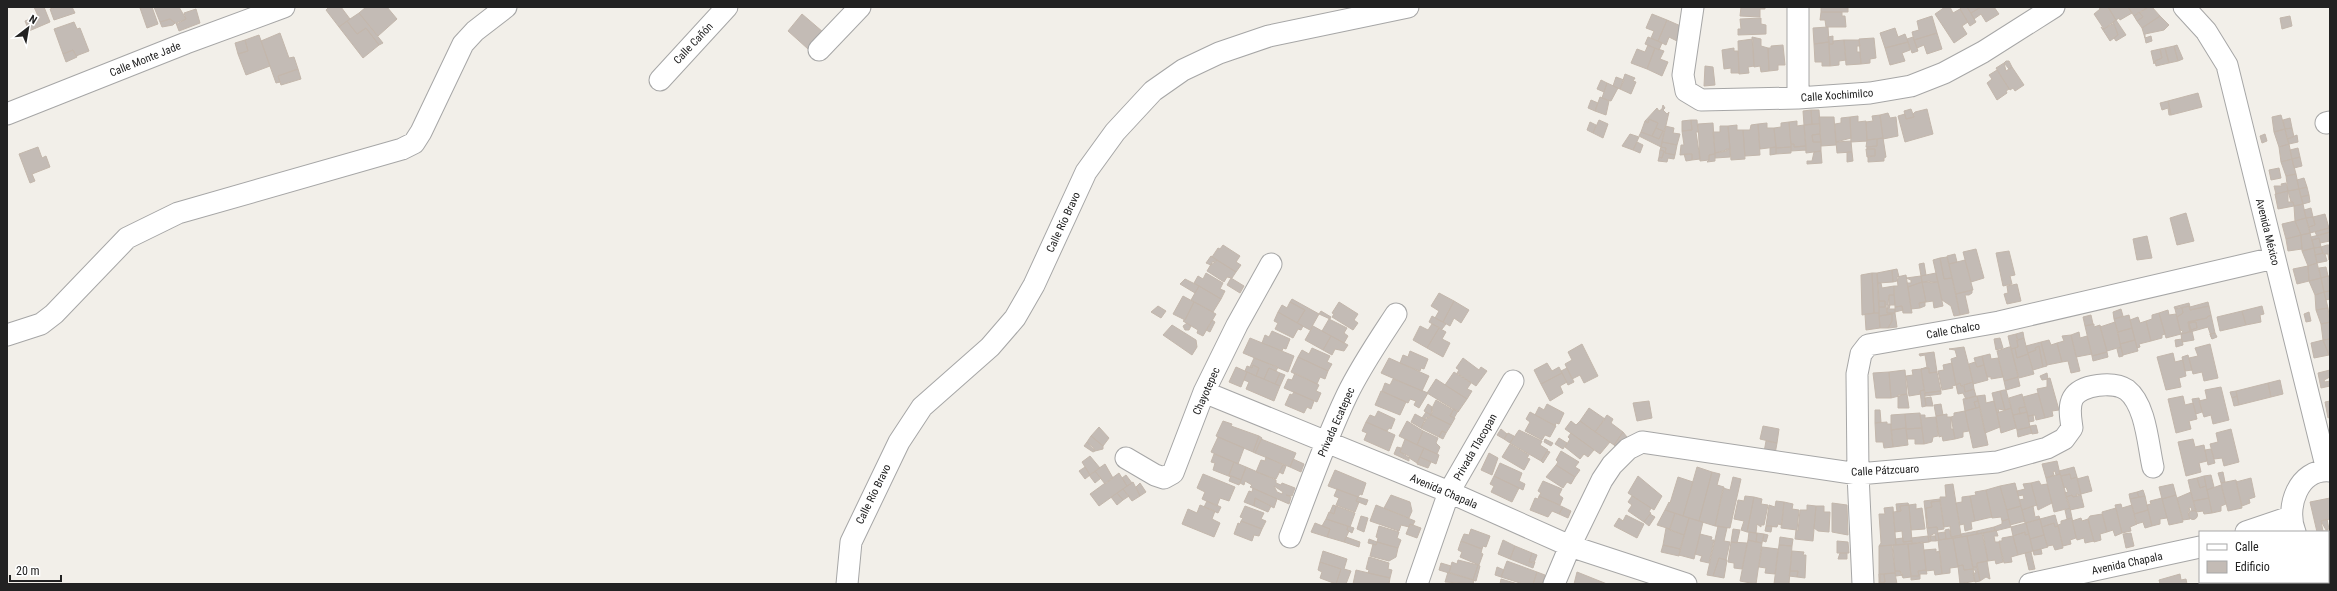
<svg xmlns="http://www.w3.org/2000/svg" width="2337" height="591" viewBox="0 0 2337 591" font-family="'Roboto Condensed',sans-serif">
  <style>
    .building { fill: #c3bbb5; stroke: #c3b7ac; fill-rule: evenodd }
    .lines { fill: none; stroke-linecap: round; stroke-linejoin: round }
    .minor-casing { stroke: #a6a6a6; stroke-width: 23 }
    .minor { stroke: #fff; stroke-width: 21 }
    .labels { text-anchor: middle; stroke-width: 4; stroke-linejoin: round; paint-order: stroke }
    .street-label { font-size: 11px; fill: #222; stroke: #fff }
  </style>
  <rect width="100%" height="100%" fill="#f2efe9"/>
  <path class="building" d="M34 7H44L50 22 29 31 25 21 38 16Z
    M56 7H72L75 13 54 20 50 9Z
    M144 7H152L158 24 147 28 140 8Z
    M154 7H179L186 19 177 24 170 19 160 22Z
    M329 7H341L350 19 339 27 326 10Z
    M366 7H387L397 19 378 36 359 13Z
    M1741 7H1765V9H1760V17L1740 16Z
    M1821 7H1848V12H1821Z
    M1945 7H1950L1953 13 1960 9 1968 22 1962 26 1967 34 1954 43 1935 14Z
    M1962 7H1967L1976 22 1970 26 1960 9Z
    M1967 7H1981L1971 13Z
    M1981 7H1994L1999 14 1986 22 1981 14 1974 19 1971 13Z
    M2099 7H2108L2116 20 2104 29 2094 14 2100 9Z
    M2108 7H2128L2132 13 2120 20 2119 18 2116 20Z
    M2128 7H2148L2134 16Z
    M2148 7H2152L2160 16 2142 28 2137 21 2143 17 2140 13Z
    M196 9 200 23 179 31 176 23 186 19 184 13Z
    M1821 12H1842V16H1845L1846 27H1826L1825 20H1820Z
    M2139 12 2143 17 2137 21 2134 16Z
    M359 13 383 43 379 45 366 28 357 34 347 21Z
    M802 14 823 32 808 49 788 31Z
    M1652 14 1667 20 1658 41 1651 38 1654 31 1646 28Z
    M1932 16 1937 33 1914 40 1912 32 1919 30 1917 21Z
    M2160 16 2169 25 2164 30 2145 34V38L2142 28Z
    M2290 16 2292 26 2282 29 2280 18Z
    M1761 18V24L1766 25V34L1738 35V29H1741L1740 19Z
    M170 19 175 23 173 25 162 27 160 22Z
    M1667 20 1683 27 1677 41 1669 37 1666 45 1658 41Z
    M2116 20 2126 35 2116 41 2114 38 2118 35 2113 22Z
    M347 21 357 34 366 28 379 45 363 58 339 27Z
    M74 22 77 29 80 28 89 51 76 56 73 50 63 54 54 29Z
    M2114 23 2118 35 2110 41 2101 27 2104 29Z
    M1828 27 1829 42 1814 44 1813 28Z
    M1895 28 1898 37 1905 34 1908 42 1885 48 1880 33Z
    M280 33 289 58 294 57 298 69 278 76 280 82 276 83 261 41Z
    M1937 33 1942 49 1927 54 1924 45 1917 48 1914 40Z
    M259 35 270 66 246 75 238 54 248 51 245 40Z
    M1833 36V44H1829L1828 37Z
    M2151 36 2152 41 2146 43 2145 38Z
    M1648 37 1662 43 1659 50 1645 44Z
    M1752 37 1761 39V46L1768 48 1769 71 1761 72 1760 66 1754 67Z
    M1913 37 1918 51 1912 53 1907 39Z
    M1874 38 1876 58 1870 59V63L1861 64 1859 39Z
    M1753 39 1754 66 1748 67 1749 73 1739 74 1738 41Z
    M245 40 248 51 238 54 235 43Z
    M1844 40 1846 60 1839 61V65L1830 66 1829 44H1833V41Z
    M1844 40H1859L1860 46H1857V52H1860L1861 64 1846 65Z
    M1829 42 1830 66H1822V62H1815L1814 44Z
    M1908 42 1910 50 1902 53 1905 61 1890 65 1885 48Z
    M1648 45 1655 48 1647 69 1631 63 1637 49 1645 52Z
    M1783 45 1785 65H1778V70L1769 71 1768 48H1771V46Z
    M2177 45 2183 59 2178 61 2174 46Z
    M2174 46 2178 61 2169 63 2165 48Z
    M1655 48 1664 51 1660 59 1668 62 1662 76 1647 69Z
    M1734 48V51H1738L1739 73H1731V68L1724 69 1722 50Z
    M2165 48 2169 63 2156 66 2155 61 2162 58 2160 49Z
    M2160 49 2162 58 2155 61 2154 64 2151 51Z
    M73 50 77 57 66 62 63 54Z
    M2006 61H2009L2012 67 2009 69 2004 63Z
    M2004 63 2006 71 2012 67 2024 85 2015 91 2013 88 2010 90 1996 68Z
    M1705 66 1713 67 1715 85 1704 86Z
    M298 69 301 79 281 85 278 76Z
    M1997 70 2009 89 2006 91 2007 93 1997 100 1987 83 1992 79 1989 75Z
    M1625 74 1635 78 1633 81 1636 82 1631 94 1620 89Z
    M1616 77 1624 80 1620 89 1613 86Z
    M1601 80 1607 83 1604 92 1597 89Z
    M1607 83 1618 88 1611 101 1602 98Z
    M2198 93 2202 107 2171 115 2168 101Z
    M1600 97 1609 101 1606 115 1595 111Z
    M1591 100 1598 103 1595 111 1588 108Z
    M2168 101 2171 115H2169L2168 108 2162 110 2160 103Z
    M1663 105 1665 108 1663 110 1667 114 1669 112 1661 147 1639 136 1641 132 1659 139 1663 131 1656 128 1658 123 1649 119 1648 123 1645 121 1657 108 1659 111 1662 109Z
    M1911 109 1914 117 1906 119 1904 111Z
    M1927 109 1933 134 1905 142 1898 116 1905 114 1906 119 1914 117 1913 114 1915 112Z
    M1811 110 1812 124 1804 125 1803 111Z
    M1811 110H1819L1820 124H1812Z
    M1888 113 1890 118 1896 117 1898 136 1883 139 1880 115Z
    M1880 115 1883 138 1867 140 1866 122 1873 121 1872 116Z
    M2281 115 2285 129 2274 132 2272 117Z
    M1858 116V122L1866 121 1867 141 1851 142 1850 117Z
    M1819 117H1834L1836 145 1821 146Z
    M1850 117 1851 138 1836 142 1835 124 1841 123V118Z
    M2290 118 2292 128 2285 129 2283 120Z
    M1649 119 1658 123 1652 136 1641 132 1645 121 1648 123Z
    M1599 120 1608 124 1603 138 1593 133Z
    M1691 120 1692 130 1682 131V121Z
    M1691 120H1697L1698 132H1696L1700 159 1692 160V154L1680 155 1681 145H1684L1682 131 1692 130Z
    M1797 121V126L1804 125 1806 146 1794 147V144H1791L1789 122Z
    M1590 122 1596 125 1593 133 1587 130Z
    M1789 122 1791 147 1776 148 1774 128 1781 127V123Z
    M1713 123 1715 154 1709 155V160L1700 161 1698 124Z
    M1767 123V128H1774L1776 147 1760 149 1758 124Z
    M1758 124 1760 155 1745 156 1743 130H1750L1751 125Z
    M1820 124V134L1812 135 1813 142H1821V151L1806 153 1804 125Z
    M1737 125V130H1743L1745 159 1731 160 1728 126Z
    M1665 126 1674 128 1673 133 1680 134 1677 145 1662 142Z
    M1720 126H1728L1730 149 1715 153 1713 132H1720Z
    M1656 128 1663 131 1659 139 1652 136Z
    M2292 128 2294 137 2287 139 2285 129Z
    M2285 129 2289 144 2279 147 2274 132Z
    M1630 134 1639 137 1633 150 1622 146Z
    M1820 134 1821 142H1813L1812 135Z
    M2265 134 2267 141 2262 143 2260 136Z
    M2297 135 2298 142 2289 144 2287 139Z
    M1883 138 1886 157 1884 158V161L1868 162V156H1875V149H1867V147L1877 146V139Z
    M1877 139V146L1866 147 1867 140Z
    M1851 141 1852 152 1837 153 1836 142Z
    M1637 142 1643 145 1640 153 1633 150Z
    M1662 142 1677 145 1675 155 1665 153 1666 148 1661 147Z
    M1791 144H1794V147L1806 146V150L1791 151Z
    M2289 144 2292 159 2281 162 2279 147Z
    M38 147 42 158 46 156 50 167 32 174 35 181 30 183 19 154Z
    M1661 147 1666 148 1665 153 1675 155 1674 159 1668 158 1667 162 1658 161 1659 157 1662 158 1664 151 1660 150Z
    M1776 147V154L1770 155V148Z
    M1791 147V153L1776 154V148Z
    M2298 148 2300 157 2292 159 2290 150Z
    M1726 149H1730V157L1715 158V153L1727 151Z
    M1866 149H1875V156L1867 157Z
    M1660 150 1664 151 1662 158 1659 157Z
    M1821 151 1822 163 1807 164V161H1812L1814 152Z
    M1847 152H1852L1853 161 1847 162Z
    M1684 154H1692V160L1686 161Z
    M1715 154V161L1707 162 1709 160V155Z
    M2300 157 2302 166 2294 168 2292 159Z
    M2292 159 2296 174 2286 176 2281 162Z
    M2279 168 2281 178 2271 180 2269 170Z
    M2296 174 2299 189 2288 191 2286 176Z
    M2304 178 2307 187 2299 189 2297 180Z
    M2286 183 2288 191 2276 194 2274 186H2282L2281 184Z
    M2307 187 2309 195 2301 197 2299 189Z
    M2299 189 2303 204 2294 206 2293 202H2291L2288 191Z
    M2288 191V202H2293L2294 206 2278 209 2275 194Z
    M2309 195 2310 202 2303 204 2301 197Z
    M2303 204 2306 218 2295 221 2294 206Z
    M2311 208 2313 217 2306 218 2304 210Z
    M2186 213 2194 241 2177 245 2170 218Z
    M2325 214 2329 228 2310 233 2309 227 2315 225 2313 217Z
    M2313 217 2315 225 2309 227 2306 218Z
    M2306 218 2310 233 2301 235 2295 221Z
    M2295 221 2301 235 2286 239 2282 224Z
    M2329 228 2330 232 2317 236 2315 232Z
    M2330 232V241L2320 243 2319 238 2312 240 2311 237Z
    M2310 233 2314 248 2302 251 2301 235Z
    M2301 235 2302 249 2288 251 2286 239Z
    M2147 236 2152 258 2137 260 2133 239Z
    M2319 238 2321 247 2314 248 2312 240Z
    M1223 245 1240 256 1236 262 1241 265 1236 272 1212 257 1218 248 1220 249Z
    M2327 245H2330L2329 260 2328 254H2323L2321 247Z
    M2321 247 2323 253 2315 255 2314 248Z
    M2314 248 2317 263 2308 266 2302 251Z
    M1976 249 1984 278 1971 282 1963 252Z
    M2009 251 2015 275 2010 276 2012 284 2003 286 1996 253Z
    M2323 253 2325 254 2327 261 2317 263 2315 255Z
    M1955 254 1957 262 1949 264 1947 256Z
    M1211 256 1217 260 1211 265 1206 263Z
    M1947 257 1952 278 1944 279 1940 258Z
    M1940 258 1944 279 1952 278 1960 315 1954 316 1951 306 1942 300 1933 260Z
    M1217 260 1236 272 1232 278 1227 277 1224 282 1207 271 1213 261 1215 263Z
    M1965 260 1973 290 1956 294 1949 264Z
    M1924 263 1926 275 1921 276 1919 264Z
    M2317 263 2321 278 2309 281 2308 266Z
    M2308 266 2309 281 2297 284 2293 269Z
    M2326 267 2328 276 2321 278 2319 268Z
    M1897 269 1899 277 1897 281 1893 282 1892 270Z
    M1892 270 1893 282 1878 283 1877 273Z
    M1206 273 1223 283 1220 289 1225 291 1221 299 1194 283 1198 276 1203 279Z
    M1872 273 1874 313 1862 315 1861 275Z
    M1872 273H1877L1879 313H1874Z
    M1936 273 1938 282H1922L1921 276Z
    M1906 275 1912 313H1903L1902 306 1895 307 1894 286H1898L1897 277Z
    M1921 276 1922 282 1908 287 1907 283H1911V280L1906 278Z
    M2328 276H2330V291L2324 292 2321 278Z
    M1231 278 1244 286 1240 293 1227 285Z
    M2321 278 2324 292 2315 295 2309 281Z
    M1185 279 1199 286 1195 293 1180 284Z
    M1930 281V283L1938 282 1943 306 1934 308 1933 301 1926 302 1922 282Z
    M1922 282 1926 302 1919 303 1920 308 1911 309 1908 287Z
    M1878 283H1881L1882 288 1894 286V295H1889L1887 313H1895L1897 327 1888 328 1892 321V314L1879 316V307H1885V301H1879Z
    M2017 284 2021 301 2007 304 2004 294 2008 293 2007 286Z
    M1199 286 1221 299 1213 312 1191 300Z
    M1972 290V293L1969 295H1965L1969 313 1960 315 1956 294Z
    M2330 291V299L2326 300 2324 292Z
    M2324 292 2328 308 2316 310 2315 295Z
    M1439 293 1454 301 1443 322 1435 318 1439 311 1431 306Z
    M1889 295H1894L1895 305H1889Z
    M1183 296 1194 302 1185 320 1173 314Z
    M1292 299 1319 314 1310 330 1297 323 1305 310 1290 302Z
    M1454 301 1469 310 1461 323 1454 318 1450 326 1443 322Z
    M1879 301H1885V307H1879Z
    M1194 302 1216 314 1203 336 1197 333 1198 330 1183 321 1185 320Z
    M1290 302 1305 310 1297 323 1278 312 1282 305 1287 308Z
    M1339 302 1358 314 1354 320 1358 323 1353 330 1332 317 1334 314 1332 313Z
    M1925 302V306L1920 308 1919 303Z
    M2208 302 2209 306 2190 310 2189 306 2175 309 2174 307 2189 303 2190 307Z
    M1886 305H1890L1889 309H1895V313H1887Z
    M1158 306 1166 311 1161 318 1151 312Z
    M1902 306 1903 310 1895 312V307Z
    M2189 306 2190 310 2209 306 2211 315 2207 317V318L2188 322 2190 332 2181 334 2183 331 2180 330 2177 317 2183 313 2182 308Z
    M2262 306 2264 314 2260 315 2261 322 2246 325 2242 311Z
    M2179 307 2182 308 2183 313 2177 317 2175 309Z
    M2328 308 2330 322 2321 324 2316 310Z
    M2121 309 2123 316 2114 319 2113 312Z
    M2168 310 2169 315 2176 314 2181 334 2166 338 2159 313Z
    M1321 311 1331 317 1330 319 1319 314Z
    M2242 311 2246 325 2220 331 2217 317Z
    M1278 312 1303 326 1301 330 1298 329 1293 338 1275 329 1278 323 1274 321Z
    M2309 312 2311 321 2306 322 2304 314Z
    M1879 313 1880 328 1866 330 1865 314Z
    M2159 313 2165 334 2162 335V338L2151 341 2146 321 2152 319V315Z
    M1892 314V321L1888 328H1880L1879 316Z
    M2091 315 2093 324 2085 326 2083 317Z
    M2129 315 2132 328 2118 332 2114 319Z
    M2211 315 2215 333 2210 334 2212 339 2208 327 2190 332 2188 322 2207 318V317ZM2196 322 2197 328 2191 330 2189 323Z
    M1432 316 1446 324 1442 329 1429 322Z
    M2138 317 2140 323 2146 321 2151 341 2139 344 2140 347 2137 348 2130 320Z
    M1329 319 1347 328 1344 333 1348 336 1344 343 1322 331Z
    M1212 320 1215 322 1210 332 1206 330Z
    M2115 322 2121 347 2107 351 2100 327Z
    M2196 322 2197 328 2191 330 2189 323Z
    M2330 322V339L2323 340 2321 324Z
    M1187 323 1191 326 1189 330H1185L1183 326Z
    M1432 324 1439 328 1427 348 1413 340 1420 326 1428 330Z
    M2094 324V327L2100 325 2107 352 2092 356 2085 326Z
    M1172 325 1196 340 1197 347 1192 355 1163 335Z
    M1313 326 1331 336 1323 350 1305 340Z
    M1439 328 1446 332 1442 339 1450 343 1443 357 1427 348Z
    M2132 328 2135 340 2120 344 2118 332Z
    M1272 331 1290 339 1286 349 1283 348 1282 351 1262 343 1265 335 1269 337Z
    M2192 331 2194 340 2182 342 2181 334Z
    M2023 332 2024 338 2018 340 2016 334Z
    M2079 332 2080 338 2087 336 2092 354 2076 357 2071 335Z
    M2215 333 2217 337 2212 339 2210 334Z
    M2016 334 2018 347 2011 349 2008 336Z
    M2071 335 2080 371 2071 373 2068 361 2062 362 2057 343 2064 341 2062 336Z
    M1331 336 1348 345 1344 351 1335 349 1332 355 1323 350Z
    M1250 338 1294 356 1288 372 1243 353Z
    M2000 338 2003 348 1996 350 1994 339Z
    M2024 338 2028 354 2017 358 2015 348 2018 347 2017 340Z
    M2182 339 2183 345 2176 347 2175 340Z
    M2330 339V355H2329L2323 340Z
    M2049 340 2051 345 2057 343 2062 362 2047 365 2041 342Z
    M2135 340 2138 351 2123 355 2120 344Z
    M2323 340 2329 355 2314 358 2311 343Z
    M2041 342 2047 366 2043 367 2039 346 2035 348 2036 350 2028 353 2026 346Z
    M1582 344 1598 376 1584 383 1580 375 1572 379 1565 364 1572 360 1568 352Z
    M2210 344 2218 378 2204 381 2202 372 2193 374 2189 358 2198 356 2195 348Z
    M2039 346 2043 367 2033 370 2028 353 2036 350 2035 348Z
    M1964 347 1973 382 1961 386 1960 383 1956 385 1951 359 1957 357 1955 350 1949 349Z
    M2009 347H2011L2018 377 2004 381 1997 351Z
    M2121 347 2123 356 2119 357 2117 349Z
    M1312 348 1330 356 1327 362 1332 364 1328 371 1298 357 1302 350 1309 354Z
    M2015 348 2017 358 2028 354 2034 374 2019 378 2011 349Z
    M1410 351 1428 359 1424 369 1421 368 1420 371 1400 363 1403 355 1408 357Z
    M1934 352 1937 372 1929 373V368L1921 369 1927 367 1925 355 1920 356 1919 354Z
    M2107 352 2108 357 2093 361 2092 356Z
    M2173 353 2175 362 2183 360 2186 376 2179 378 2181 387 2166 390 2157 357Z
    M1990 354 1991 359 1998 358 2003 377 1991 379V377H1987L1982 356Z
    M2188 355 2192 370 2185 371 2182 357Z
    M1982 356 1984 365 1977 367 1974 358Z
    M1298 357 1328 371 1325 379 1320 377 1317 384 1291 372Z
    M1254 358 1278 367 1276 371 1269 368 1264 379 1256 376 1259 368 1253 365 1252 368 1250 367Z
    M1389 358 1429 376 1422 391 1381 373Z
    M1463 358 1479 370 1481 367 1487 371 1476 386 1457 373 1459 370 1456 368Z
    M1975 362 1977 367 1984 365 1988 380 1973 384 1969 364Z
    M1547 363 1552 371 1559 367 1562 373 1541 384 1534 370Z
    M1952 363 1956 385 1952 386 1953 388 1942 390 1938 371 1944 370 1943 365Z
    M1253 365 1259 368 1256 376 1245 371 1247 366 1252 368Z
    M1236 367 1247 372 1241 387 1229 382Z
    M1269 368 1280 373 1275 384 1264 379Z
    M1567 368 1574 382 1568 385 1561 371Z
    M1929 368V373L1937 372 1941 391 1925 393 1921 369Z
    M1921 369 1924 390 1920 391 1921 394 1909 396 1906 376 1913 375 1912 370Z
    M1905 370 1907 394 1891 398 1889 372Z
    M2330 370V377L2324 380 2325 382 2330 381V386L2321 388 2318 373Z
    M1247 372 1280 386 1274 401 1246 389 1249 382 1244 380Z
    M1454 372 1471 383 1467 389 1472 391 1467 399 1445 385Z
    M1889 372 1891 398H1876L1873 373Z
    M1280 373 1285 375 1280 386 1275 384Z
    M1295 373 1319 385 1316 391 1321 393 1317 402 1284 388 1288 379 1292 380Z
    M1562 373 1567 382 1560 386 1563 393 1550 401 1541 384Z
    M2047 373 2048 379 2042 380 2040 376Z
    M2018 377 2020 386 2006 390 2004 381Z
    M2050 378 2059 410 2052 411 2053 416 2045 418 2037 389 2047 387V379Z
    M1393 379 1428 393 1419 408 1414 405 1416 401 1410 399 1408 403 1382 391 1385 383 1390 385Z
    M1436 379 1467 399 1458 412 1427 393Z
    M2280 380 2283 394 2271 397 2268 383Z
    M1973 382 1974 389 1965 392 1964 385Z
    M1960 383 1961 386H1964L1965 392 1974 389 1976 396 1966 399 1963 393 1958 394 1956 385Z
    M2268 383 2271 397 2239 405 2236 391Z
    M2221 387 2229 420 2213 424 2211 415 2204 417 2199 401 2207 399 2205 390Z
    M1924 390 1926 406 1922 407 1920 391Z
    M2004 390H2006L2011 408 2005 410 2000 391Z
    M1381 391 1406 402 1400 415 1375 405Z
    M1941 391V394L1925 396V393Z
    M2000 391 2005 410 1998 409 1999 412 1997 413 1992 393Z
    M2236 391 2237 396 2232 398 2230 392Z
    M1294 392 1314 401 1311 409 1307 407 1304 413 1285 405 1290 394 1292 395Z
    M2038 393 2045 418 2036 420 2035 415 2028 416 2023 397Z
    M1907 394 1909 408H1898V395Z
    M2022 394 2025 407 2019 408 2020 414 2013 415 2009 398Z
    M1985 395 1986 403 1994 401 2000 427 1985 433 1977 396Z
    M1977 396 1978 401 1974 402 1976 408 1965 411 1963 399Z
    M2183 396 2185 405 2193 403 2197 419 2189 421 2191 429 2176 433 2168 399Z
    M2237 396 2239 405 2234 406 2232 398Z
    M1931 397 1933 406H1926L1925 398Z
    M2199 398 2202 412 2196 414 2192 399Z
    M1436 400 1453 410 1450 416 1455 418 1451 425 1431 415 1433 411 1431 410Z
    M1649 401 1652 418 1637 421 1633 403Z
    M1978 401 1980 407 1976 408 1974 402Z
    M2330 401V417L2328 418 2325 402Z
    M1428 404 1432 407 1431 415 1424 411Z
    M1547 404 1564 413 1559 424 1556 423 1555 426 1535 415 1539 407 1544 410Z
    M1941 404 1943 415 1936 416 1934 405Z
    M1980 407 1988 445 1973 448 1965 411Z
    M2025 407 2027 412 2020 414 2019 408Z
    M1589 408 1605 419 1595 432 1580 421Z
    M2011 408 2016 428 2001 433 1997 413Z
    M1454 409 1458 411 1454 418 1450 416Z
    M1875 410H1880L1881 422 1875 423Z
    M1378 411 1395 419 1391 429 1389 428 1387 431 1366 422 1370 415 1375 417Z
    M1965 411 1969 431 1963 432V437L1955 439 1951 417 1954 416V413Z
    M1426 412 1431 415 1425 420 1422 418Z
    M1530 412 1556 426 1550 437 1545 435 1542 440 1525 431 1530 422 1526 419Z
    M2027 412 2030 427 2017 430 2013 415Z
    M1920 413 1922 428 1906 429 1905 414Z
    M1415 414 1426 420 1421 428 1411 422Z
    M1905 414 1906 428 1891 430V415Z
    M1947 414V417H1951V429H1953L1955 439 1943 441 1942 436 1939 437 1936 416Z
    M1431 415 1451 425 1446 433 1442 431 1439 437 1421 428 1426 417 1429 418Z
    M1607 415 1613 419 1611 423 1623 432 1614 445 1595 432Z
    M1920 415H1925V418L1936 417 1938 436 1933 437 1932 442 1924 444Z
    M2033 415 2034 421 2029 422 2028 416Z
    M1223 421 1232 424 1231 426 1259 436 1253 452 1216 436Z
    M1407 421 1423 431 1417 445 1399 436Z
    M1571 421 1576 425 1580 421 1610 442 1600 454 1565 429Z
    M1366 422 1395 435 1389 451 1364 440 1367 433 1362 431Z
    M1887 422V424H1891L1893 447 1884 448 1883 442H1876L1875 423Z
    M2036 425 2038 433 2032 434 2030 426Z
    M1763 426 1779 429 1777 443 1760 439Z
    M1099 427 1109 438 1103 446 1091 436Z
    M2030 427 2032 433 2018 437 2017 430Z
    M1906 428 1908 445 1893 447 1891 430Z
    M1922 428 1924 444H1915V439H1907L1906 429Z
    M1501 429 1507 434 1504 439 1497 435Z
    M2231 429 2239 462 2224 466 2222 458 2214 459 2210 444 2218 442 2216 433Z
    M1519 430 1542 441 1540 445 1548 450 1541 461 1510 443Z
    M1423 431 1438 438 1436 443 1440 447 1437 454 1417 445Z
    M1442 431 1446 433 1443 439 1439 437Z
    M1623 432 1627 437 1615 446 1614 445Z
    M1508 433 1514 436 1510 443 1504 439Z
    M1571 433 1594 450 1588 457 1584 454 1580 459 1565 447 1570 439 1568 437Z
    M1091 436 1103 446V449L1095 451 1087 442Z
    M1259 436 1262 438 1255 453 1253 452Z
    M1218 437 1244 448 1238 464 1211 452Z
    M1559 438 1567 443 1563 449 1555 444Z
    M1261 439 1296 453 1290 467 1255 453Z
    M1405 439 1424 448 1417 463 1400 452Z
    M1545 439 1553 443 1551 446 1544 442Z
    M2193 439 2195 447 2204 445 2207 461 2199 463 2201 472 2186 476 2178 442Z
    M1766 441 1777 443 1775 454 1764 452Z
    M1087 442 1093 447 1095 451 1093 452 1084 446Z
    M1510 444 1529 455 1527 458 1530 459 1524 470 1502 457Z
    M1397 447 1401 448 1400 452 1409 456V461L1394 454Z
    M1424 448 1439 455 1436 464 1420 457Z
    M2211 449 2215 463 2208 465 2205 450Z
    M1547 451 1550 452 1543 463 1541 461Z
    M1561 451 1579 462 1575 467 1580 470 1575 477 1556 465 1558 462 1556 460Z
    M1489 453 1498 458 1492 475 1481 470Z
    M1214 454 1234 462 1229 475 1231 477 1213 470 1215 463 1211 462Z
    M1090 456 1100 468 1090 475 1082 462Z
    M1266 457 1283 465 1276 479 1256 472 1261 460 1265 461Z
    M1420 457 1431 462 1428 468 1417 464Z
    M1293 459 1304 464 1301 472 1290 467Z
    M2057 461 2060 474 2056 475 2055 471 2053 472 2054 475 2046 478 2042 464Z
    M1234 462 1246 467 1241 480 1229 475Z
    M1500 463 1522 473 1519 481 1525 484 1523 490 1494 476Z
    M1105 464 1113 478 1105 484 1095 471Z
    M1283 465 1286 466 1283 474 1279 472Z
    M1556 465 1575 477 1571 484 1567 482 1563 488 1546 477Z
    M1085 467 1090 475 1085 479 1079 471Z
    M1246 467 1276 480V483L1281 485 1282 483 1295 488 1292 496 1286 495 1291 497 1289 504 1250 487 1252 485 1245 481 1244 485 1240 483ZM1274 486 1283 492 1282 494 1277 492Z
    M1697 467 1712 472 1699 521 1683 516Z
    M2074 467 2077 477 2071 479 2070 474 2061 476 2059 471Z
    M1335 470 1366 483 1362 495 1360 494 1358 497 1328 486Z
    M1095 471 1101 478 1095 483 1089 475Z
    M1712 472 1720 474 1717 485 1724 487 1715 526 1699 521Z
    M2223 472 2225 482 2221 483 2218 473Z
    M1119 473 1127 486 1099 506 1090 494Z
    M1203 474 1235 487 1229 501 1220 498 1217 506 1202 499 1205 492 1197 488Z
    M2060 474 2070 508 2054 512 2046 478Z
    M2070 474 2071 479 2077 477 2081 495 2076 494 2077 496 2073 497 2072 495 2066 497 2065 493 2068 492 2066 487 2064 488 2061 476Z
    M1126 475 1132 483 1127 486 1122 478Z
    M2211 475 2214 487 2207 490 2204 476Z
    M1231 476 1241 480 1239 485 1229 481Z
    M1494 476 1519 488 1512 502 1491 492 1494 486 1490 484Z
    M1638 476 1662 496 1654 510 1628 493Z
    M2088 476 2092 491 2081 494 2077 479Z
    M2204 476 2206 486 2200 488 2197 478Z
    M1678 477 1693 482 1683 516 1665 510 1669 502 1670 503Z
    M1733 477 1741 479 1730 528 1715 526 1723 488 1730 490Z
    M2197 478 2200 488 2206 486 2209 498 2193 501 2188 480Z
    M2251 478 2255 497 2249 499 2250 503 2242 506 2236 482Z
    M2236 480 2242 508 2228 511 2221 483Z
    M1543 481 1562 489 1559 495 1563 498 1560 505 1539 496 1541 493 1538 491Z
    M2039 481 2041 485 2047 484 2052 503 2038 510 2031 483Z
    M1133 482 1140 496 1132 501 1123 489Z
    M1140 483 1146 492 1140 496 1136 487Z
    M2015 483 2021 506 2007 510 2000 486Z
    M2031 483 2037 505 2022 510 2019 500 2024 499 2023 495 2018 496 2017 491 2025 489 2023 484Z
    M1953 484 1961 535 1951 537 1950 526 1944 527 1940 497H1946L1945 485Z
    M2173 484 2176 495 2162 499 2159 487Z
    M2221 485 2226 504 2221 506V511L2212 513 2207 490Z
    M2000 486 2009 519 2002 521 2001 517 1992 518 1986 490Z
    M1253 488 1277 499 1274 508 1255 498 1254 506 1244 502 1249 491 1252 492Z
    M1123 489 1129 496 1123 500 1117 493Z
    M1337 489 1358 497 1356 501 1359 502 1355 512 1336 505 1339 498 1334 496Z
    M1986 490 1992 517 1975 521 1970 496 1976 495 1975 492Z
    M2143 490 2145 496 2139 497 2137 492Z
    M2137 492 2139 497 2130 499 2129 494Z
    M2191 492 2196 510 2192 511 2191 507 2189 508 2190 511 2188 512 2190 519 2183 520 2177 498Z
    M1117 493 1123 500 1117 505 1111 497Z
    M1391 495 1410 502 1412 511 1409 518 1384 508Z
    M2072 495 2073 497 2081 495 2084 507 2070 510 2066 497Z
    M2176 495 2183 522 2169 525 2162 499Z
    M1539 496 1563 507 1559 514 1552 511 1548 517 1530 510 1535 498 1538 499Z
    M1632 496 1651 508 1649 512 1651 513 1644 522 1628 511 1632 505 1628 502Z
    M1745 496 1754 497 1747 532 1741 530 1744 521 1734 519 1738 500 1744 501Z
    M1970 496 1975 521 1971 522 1972 529 1965 531 1964 524 1960 525 1956 503 1962 502V497Z
    M2145 496 2148 510 2134 514 2130 499Z
    M1358 497 1368 500 1366 505 1356 501Z
    M1754 497 1762 499 1761 504 1768 505 1764 525H1761V527L1757 524 1756 533 1747 532Z
    M1255 498 1271 506 1268 512 1254 506Z
    M2162 498 2167 518 2160 519V524L2152 526 2147 505 2151 504 2150 501Z
    M2209 498 2212 513 2204 514 2203 511 2196 512 2193 501Z
    M2330 498V519L2321 521 2323 531H2330L2317 532 2310 502Z
    M1940 499V501L1931 502 1932 507 1926 508 1927 528 1924 501Z
    M1207 501 1221 507 1218 513 1204 507Z
    M1776 501 1784 502 1782 525 1778 524 1777 527 1766 526 1769 505 1775 507Z
    M1940 501 1944 529 1938 530 1937 527 1928 528 1926 508 1932 507 1931 502Z
    M1784 502 1793 504 1792 509 1799 510 1797 530 1781 528Z
    M1832 503 1847 505 1848 535 1832 532Z
    M1908 503 1909 505 1900 506 1901 511 1897 512 1896 504Z
    M1916 504V509L1922 508 1925 529 1911 530 1909 505Z
    M2121 504 2122 508 2132 505 2137 524 2130 527 2131 531 2122 533 2115 505Z
    M1200 505 1215 511 1212 519 1220 523 1214 537 1182 524 1188 509 1197 513Z
    M1333 505 1336 506 1334 514 1330 512Z
    M1376 505 1415 521 1413 525 1410 524 1409 527 1401 525 1399 531 1370 521Z
    M1807 505 1816 506 1813 541 1795 539 1796 530 1798 531 1800 510H1807Z
    M1909 505 1912 541 1903 542 1902 531 1895 532 1893 512 1901 511 1900 506Z
    M1245 506 1264 513 1261 519 1266 521 1262 529 1241 521 1243 518 1240 517Z
    M1336 506 1355 513 1350 527 1326 519 1329 512 1334 514Z
    M1816 506H1824V512H1830L1829 532 1818 531 1814 528Z
    M2021 506 2025 521 2010 525 2007 510Z
    M2033 506 2035 517 2039 516 2040 519 2025 523 2022 510Z
    M1563 507 1571 511 1568 518 1559 514Z
    M1893 507 1896 545 1879 546 1881 543 1879 514H1885L1884 508Z
    M2070 508 2072 518 2067 519 2065 510Z
    M2116 508 2122 533 2115 536 2113 530 2107 532 2102 512Z
    M1665 510 1675 513 1670 529 1657 525Z
    M2148 510 2152 526 2145 528 2143 522 2136 524 2134 514Z
    M2188.5 515a4.5 4.5 0 1 1 9 0a4.5 4.5 0 1 1-9 0Z
    M1675 513 1689 518 1684 535 1669 530Z
    M1650 514 1655 517 1649 526 1644 522Z
    M2102 514 2107 532 2100 534 2101 540 2094 542 2088 519 2090 516Z
    M1626 515 1644 524 1637 538 1614 526 1619 518 1623 521Z
    M2055 515 2058 526 2055 527 2054 523 2042 527 2040 519Z
    M1361 516 1368 518 1364 532 1357 529Z
    M1689 518 1703 522 1694 559 1679 555Z
    M2072 518 2076 538 2070 540 2071 544 2063 546 2058 525 2061 524V521Z
    M2081 518 2082 521 2088 519 2094 541 2085 543 2084 538 2077 540 2072 521Z
    M1326 519 1348 526 1347 530 1349 531 1344 542 1327 537 1330 529 1322 526Z
    M2009 519 2011 527 1995 531 1994 527 2002 524V521Z
    M2040 519 2044 535 2030 539 2026 523Z
    M2327 519 2329 529 2326 530 2321 521Z
    M1241 521 1262 529 1259 536 1254 535 1252 541 1234 534 1238 523 1240 524Z
    M1315 523 1330 529 1327 537 1311 532Z
    M2026 523 2029 534 2025 535V532L2013 536 2011 527Z
    M2054 523 2055 527 2058 526 2063 548 2055 550 2053 545 2047 546 2042 527Z
    M1410 524 1421 528 1417 538 1406 534Z
    M1348 526 1354 528 1352 533 1347 530Z
    M1379 526 1399 532 1397 538 1401 540 1398 548 1377 542 1378 538 1376 537Z
    M1718 526 1727 528 1724 541 1730 542 1726 560 1719 558 1713 576 1707 575Z
    M1766 526H1772L1771 532 1765 531Z
    M1937 527 1939 540 1936 541 1935 533 1930 536 1931 541 1929 542 1927 528Z
    M1994 527 1995 531 1977 534V531Z
    M1666 528 1684 535 1680 549 1663 545Z
    M1471 529 1490 536 1486 547 1483 546 1482 549 1461 541 1464 534 1469 535Z
    M1733 529 1740 530 1737 543 1731 542Z
    M1949 529 1951 537 1961 535 1962 537 1946 539 1945 530Z
    M1996 530 1998 536H1994L1995 542H1999L2003 562 1996 564 1995 560 1988 561 1983 533Z
    M1977 531V534L1962 537 1961 534Z
    M1749 532 1757 533 1756 542 1748 540Z
    M1945 532 1946 539 1939 540 1938 533Z
    M2025 532V535L2029 534 2033 551 2018 555 2013 536Z
    M1757 533 1764 534 1762 543 1756 542Z
    M1982 533 1988 561 1977 563V567H1973L1967 536Z
    M2131 533 2134 546 2126 548 2123 534Z
    M1700 534 1712 537 1711 540H1714L1709 563 1700 561 1702 556 1695 554Z
    M1764 534 1768 535 1766 542 1763 541Z
    M2044 535 2048 547 2033 551 2030 539Z
    M1928 536 1929 542 1912 544 1911 538Z
    M1930 536H1935L1936 541H1931Z
    M1967 536 1973 569 1964 570 1963 565 1958 566 1953 538Z
    M2013 536 2018 555 2011 557 2012 562 2004 563 1999 541H2002V538Z
    M1346 537 1360 542 1359 547 1344 542Z
    M1780 537 1793 539 1792 546 1779 545Z
    M1903 538V542L1912 541V544L1896 545 1895 539Z
    M1953 538 1958 567 1950 568V573L1942 574 1938 540Z
    M1369 539 1377 542 1376 545 1368 543Z
    M1503 540 1515 546 1510 559 1498 554Z
    M1748 540 1762 543 1756 584 1740 581Z
    M1461 541 1482 549 1481 553 1483 554 1479 565 1460 557 1462 552 1458 550Z
    M1837 541 1848 542 1849 553H1837Z
    M1377 542 1398 548 1396 557 1389 561 1370 556 1373 544 1376 545Z
    M1731 542 1747 543 1742 569 1734 568V563L1728 562Z
    M1923 542 1926 570 1918 571 1919 576H1911L1908 544Z
    M1905 544H1908L1911 577 1903 578 1900 571H1895L1893 545Z
    M1663 545 1680 549 1679 556 1661 552Z
    M1779 545 1792 546 1789 584H1774Z
    M1892 545 1895 573 1879 574V546Z
    M1515 546 1532 553 1529 562H1535L1533 568 1510 559Z
    M1762 547 1778 549 1775 574 1765 573 1766 568 1759 567Z
    M1936 549V552L1940 551 1942 574 1935 575 1934 570 1926 571 1924 550Z
    M2041 549 2042 554 2034 555 2033 551Z
    M1323 551 1347 559 1344 569 1351 571 1346 584H1336L1341 569 1320 562Z
    M1792 551 1804 552 1803 555H1806L1805 578 1797 577 1798 571H1790Z
    M2031 552 2035 569 2029 570 2025 553Z
    M1532 553 1537 555 1534 563 1529 562Z
    M1840 553H1847V559H1838Z
    M1369 557 1389 563 1388 569 1392 570 1390 578 1368 573 1369 570 1366 569Z
    M1719 558 1727 560 1724 578 1713 576Z
    M1458 560 1478 565 1473 580 1449 573 1452 562 1457 564Z
    M1507 561 1537 572 1533 584H1523L1501 577Z
    M1987 561 1990 579 1986 577 1980 581 1977 563Z
    M1320 562 1341 569 1336 584 1320 578 1322 572 1318 570Z
    M1441 563 1451 566 1449 573 1439 570Z
    M1478 565 1480 566 1476 581 1473 580Z
    M1963 565 1964 570 1973 569 1975 581 1960 584 1958 566Z
    M1497 567 1504 570 1501 577 1495 575Z
    M1973 567H1977L1980 581 1975 582 1973 573H1976L1975 570H1973Z
    M1356 570 1390 578 1389 584H1353Z
    M1790 571H1798L1797 577 1789 576Z
    M1895 571H1900L1903 575 1896 576Z
    M1918 571 1926 570 1927 574H1920V579L1911 580V576H1919Z
    M1448 572 1474 580 1473 584 1445 582Z
    M1537 572 1545 575 1542 584H1533Z
    M1577 572 1607 584H1574Z
    M1895 573 1897 584H1879V574L1880 583 1885 582 1884 574Z
    M1880 574H1884L1885 582 1880 583Z
    M2180 574 2181 580 2186 579 2187 584H2160L2159 580Z
    M1501 579 1518 584H1500Z
    M2251 582H2271L2272 583 2251 584Z"/>
  <g class="lines">
    <defs>
      <path id="minor" d="M1693 7 1683 75 1686 91 1701 100 1798 98 1870 93 1911 86 1944 73 1983 52 2054 7
        M1798 7V98
        M2184 7 2206 31 2227 65 2327 470
        M819 50 860 7
        M660 80 727 7
        M7 114 186 43 284 7
        M2326 123 2330 122
        M7 335 41 324 54 314 127 238 178 213 402 149 414 143 421 132 463 44 475 31 506 7
        M1204 392 1449 492 1570 546 1686 584
        M1126 458 1155 475 1164 478 1173 473 1204 392 1237 325 1271 264
        M2246 532 2290 517
        M2295 532C2285 508 2298 468 2330 471
        M1290 537C1308 489 1325 441 1347 395 1361 366 1379 340 1396 314
        M2328 555H2330
        M2213 582V584
        M847 584 851 542 899 442 922 407 990 347 1015 318 1034 285 1086 172 1115 132 1153 91 1183 70 1219 53 1269 36 1408 7
        M1417 584 1449 492 1513 381
        M1554 584 1570 546 1602 480 1612 465 1628 449 1642 442 1858 474 1997 462 2047 448 2064 439 2072 428C2071 419 2068 407 2073 398 2081 384 2114 381 2127 390 2146 405 2148 445 2153 467
        M1863 584 1858 474 1857 374 1861 354 1868 345 1999 322 2274 258
        M2030 584 2200 547"/>
    </defs>
    <use href="#minor" class="minor-casing"/>
    <use href="#minor" class="minor"/>
  </g>
  <g class="labels">
    <g class="street-label">
      <text transform="translate(693 43) rotate(-47)" y="4">Calle Cañón</text>
      <text transform="translate(145 59) rotate(-22)" y="4">Calle Monte Jade</text>
      <text transform="translate(1837 95) rotate(-4)" y="4">Calle Xochimilco</text>
      <text transform="translate(1063 222) rotate(-65)" y="4">Calle Río Bravo</text>
      <text transform="translate(2268 232) rotate(76)" y="4">Avenida México</text>
      <text transform="translate(1953 330) rotate(-10)" y="4">Calle Chalco</text>
      <text transform="translate(1206 391) rotate(-66)" y="4">Chayotepec</text>
      <text transform="translate(1336 422) rotate(-66)" y="4">Privada Ecatepec</text>
      <text transform="translate(1475 447) rotate(-60)" y="4">Privada Tlacopan</text>
      <text transform="translate(1885 470) rotate(-3)" y="4">Calle Pátzcuaro</text>
      <text transform="translate(1444 491) rotate(23)" y="4">Avenida Chapala</text>
      <text transform="translate(873 494) rotate(-64)" y="4">Calle Río Bravo</text>
      <text transform="translate(2127 563) rotate(-12)" y="4">Avenida Chapala</text>
    </g>
  </g>
  <rect width="2337" height="591" fill="none" stroke="#222222" stroke-width="16"/>
  <rect x="2199" y="531" width="130" height="52" fill="#ffffff" stroke="#a7a7a7"/>
  <rect x="2207" y="544" width="20" height="6" fill="#ffffff" stroke="#a7a7a7"/>
  <text x="2235" y="551" font-size="12" fill="#222222">Calle</text>
  <rect x="2207" y="561" width="20" height="12" fill="#c3bbb5" stroke="#a7a7a7"/>
  <text x="2235" y="571" font-size="12" fill="#222222">Edificio</text>
  <g transform="translate(28 28) rotate(31)" stroke="#ffffff" stroke-width="3" paint-order="stroke">
  <path d="M0-3L7 15L0 10L-7 15Z" fill="#222222"/>
  <text y="-6" font-size="11" font-weight="bold" text-anchor="middle" fill="#222222">N</text>
  </g>
  <path d="M10 575v6h51v-6" fill="none" stroke="#222222" stroke-width="2"/>
  <text x="16" y="575" font-size="12" fill="#222222" stroke="#ffffff" stroke-width="3" paint-order="stroke">20 m</text>
</svg>
